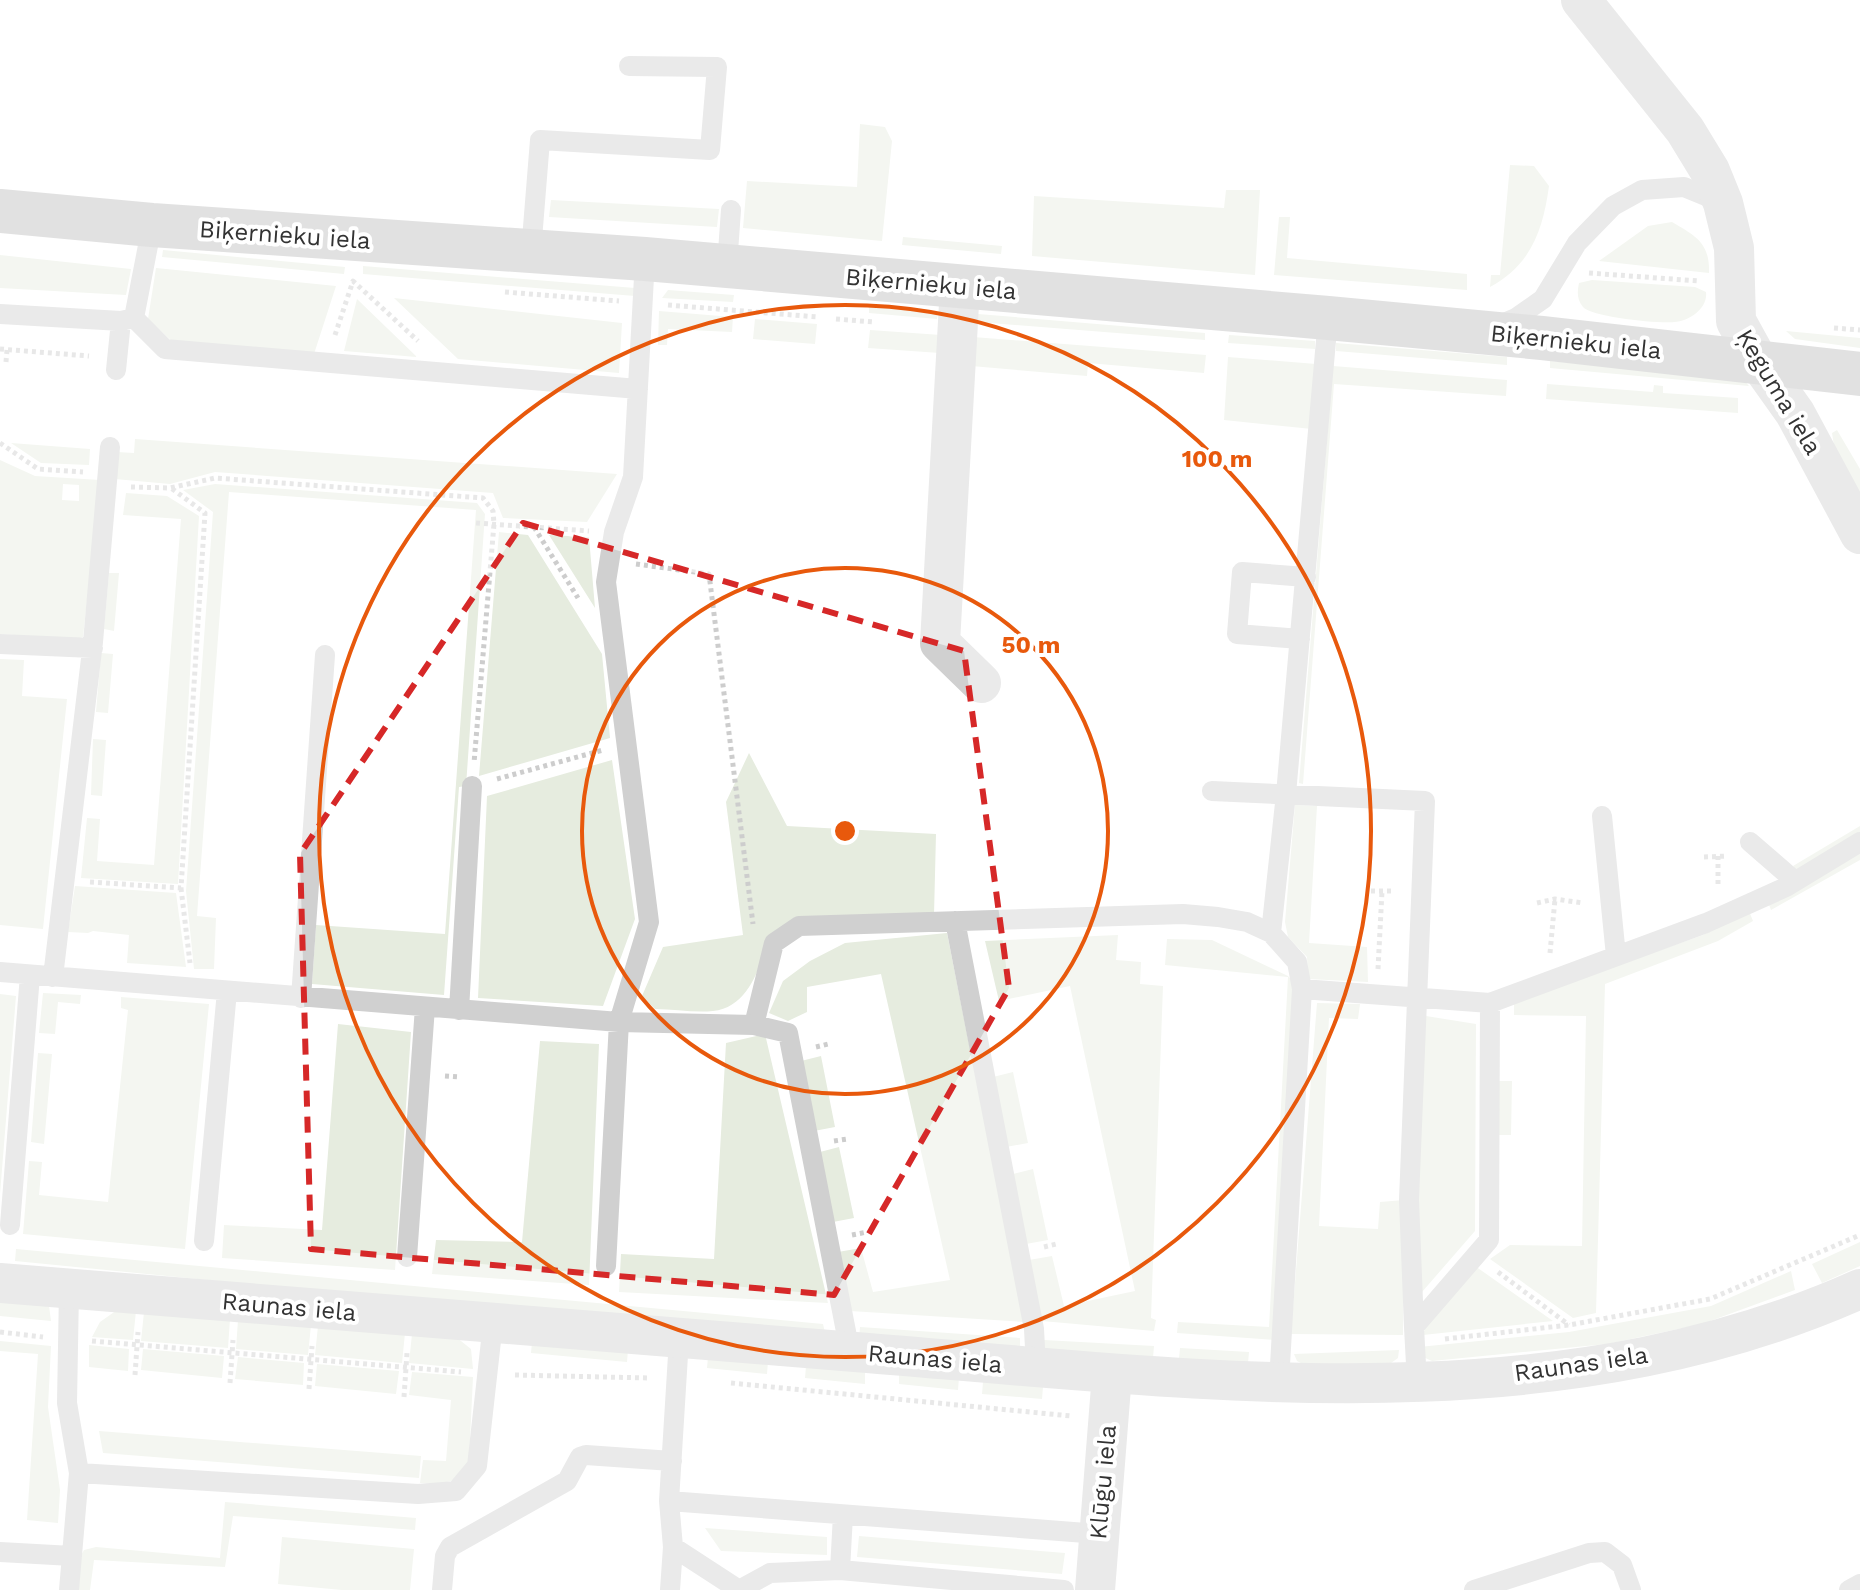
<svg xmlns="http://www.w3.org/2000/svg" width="1860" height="1590" viewBox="0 0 1860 1590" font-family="'Work Sans',sans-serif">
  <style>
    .green { fill: #e6ecdf; fill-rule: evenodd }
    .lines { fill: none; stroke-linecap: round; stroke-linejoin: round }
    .path { stroke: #cdcdcd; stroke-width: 5; stroke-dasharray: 4 4; stroke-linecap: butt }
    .lane { stroke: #d0d0d0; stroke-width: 20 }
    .street { stroke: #d0d0d0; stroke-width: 40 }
    .secondary { stroke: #bdbdbd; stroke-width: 44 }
    .marked { fill: none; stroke: #d62828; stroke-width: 6; stroke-dasharray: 16 10; stroke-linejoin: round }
    .ring { fill: none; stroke: #e8590c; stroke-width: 4 }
    .labels { text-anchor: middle; stroke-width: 8; stroke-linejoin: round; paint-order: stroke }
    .street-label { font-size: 24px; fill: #333; stroke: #fff }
    .centre { fill: #e8590c; stroke: #fff; stroke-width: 4 }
    .ring-label { font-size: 24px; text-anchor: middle; font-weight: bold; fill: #e8590c; stroke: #fff; stroke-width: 8; stroke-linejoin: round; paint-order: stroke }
  </style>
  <rect width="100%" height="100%" fill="#fff"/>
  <path class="green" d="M860 124 885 127 892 141 882 241 743 228 747 181 857 187Z
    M1510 165 1534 166 1549 186C1543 230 1531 265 1490 287L1491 275H1500Z
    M1226 190H1260L1255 275 1032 256 1034 196 1224 208Z
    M551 200 719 209 717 227 549 217Z
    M1279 217H1290L1287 258 1467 274V290L1274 275Z
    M1672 222C1696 236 1710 243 1709 273L1599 261 1648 226Z
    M903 237 1002 246 1001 254 902 245Z
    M163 250 345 267 344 274 162 257Z
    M0 255 131 269 126 295 0 288Z
    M363 266 635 288V296L363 274Z
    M156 268 336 286 314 354 175 344 148 319Z
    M1592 280 1695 287 1706 292C1708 308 1690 321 1674 322 1659 324 1592 317 1583 307 1577 300 1577 292 1579 283Z
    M668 290 734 295 733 302 662 298Z
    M394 298 622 323 619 373 458 359Z
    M357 299 417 357 344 351Z
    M869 306 938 312 937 319 869 313Z
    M659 311 733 317 732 332 668 329 667 345H658Z
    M978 314 1205 333V340L977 322Z
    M755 319 817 324 815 344 753 339Z
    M870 330 941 335 940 353 868 348Z
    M1786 331 1860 338V348L1795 339Z
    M1229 335 1315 341V349L1228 343Z
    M973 337 1206 355 1204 373 1088 363 1087 376 971 366Z
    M1336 343 1507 357V365L1336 351Z
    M1228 357 1316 364 1312 429 1224 420Z
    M1550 361 1743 379 1749 386 1550 368Z
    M1333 366 1507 380 1506 396 1334 384 1303 784 1299 783Z
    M1547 384 1653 392 1654 385 1663 386V393L1738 398V413L1546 399Z
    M1837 430 1860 469V494L1835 452 1832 433Z
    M135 439 617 474 587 522 503 518 493 493 215 472 170 484 115 479 117 452 134 453Z
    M11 443 90 449 89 465 41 463Z
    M0 460 35 476 100 480 83 637 77 639 0 634ZM63 484 79 485V501L62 500Z
    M215 484 477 503 485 514 466 786 459 787 444 995 312 984 316 925 445 934 476 510 229 492 197 916 216 918 214 969H194L186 891 213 512 183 490Z
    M126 493 167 496 199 516 178 884 81 878 87 818 100 819 97 861 154 865 181 519 123 515Z
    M499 532 528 535 602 654 610 738 479 776Z
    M549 535 589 537 595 608Z
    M109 573H119L114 631 104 629Z
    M101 653 113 654 108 713 96 712Z
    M0 659 24 660 22 696 67 699 43 929 0 925Z
    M93 739 106 740 102 796 91 795Z
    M749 753 787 826 936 834 934 915 772 933C760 963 751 1007 713 1011 695 1013 674 1009 655 1009L642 996 663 947 743 935 726 802Z
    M612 760 635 919 603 1006 478 998 487 796Z
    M1295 805 1317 806 1309 943 1367 947 1368 982 1308 979 1307 957 1288 937 1285 922Z
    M1860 826V835L1798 873 1793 866Z
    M1860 849V860L1771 910 1768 902Z
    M75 886 176 893 186 967 127 963 129 935 93 931 88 933 68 932Z
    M1749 911 1753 921 1718 941 1605 984 1596 1313 1573 1318 1490 1259 1510 1245 1582 1246 1586 1016 1514 1015V1002L1703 935Z
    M947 933 1024 1322 850 1311 838 1252 861 1248 873 1292 950 1280 881 974 807 987V1012L788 1021 769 1013 783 981 810 961 845 943Z
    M1118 935 1116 960 1141 962 1140 984 1163 986 1151 1318 1156 1320 1154 1331 1042 1321 1029 1260 1052 1256 1064 1306 1135 1291 1070 986 999 1001 985 941Z
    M1167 939 1212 940 1288 976 1293 982 1274 1340 1177 1333 1178 1322 1269 1327 1288 977 1165 965Z
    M43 993 81 995 80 1004 58 1002 55 1034 39 1033Z
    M0 994 16 996 0 1194Z
    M121 997 209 1004 185 1249 23 1234 29 1161 42 1162 39 1195 108 1202 128 1010 121 1008Z
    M1317 1003 1360 1004 1358 1019 1329 1018 1319 1226 1378 1229 1380 1202 1404 1200 1403 1335 1291 1334Z
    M1426 1016 1476 1024 1475 1231 1422 1292 1416 1202Z
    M338 1024 411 1032 395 1270 222 1258 224 1225 322 1230Z
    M765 1034 828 1303 619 1292 621 1254 714 1259 726 1043Z
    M540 1041 599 1044 589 1285 432 1274 436 1240 522 1242Z
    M38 1053 52 1054 44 1144 31 1142Z
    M821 1056 835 1127 814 1131 801 1061Z
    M1013 1072 1028 1143 1006 1147 993 1077Z
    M1499 1081H1512L1511 1135H1498Z
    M839 1147 854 1218 833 1222 820 1152Z
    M1033 1169 1048 1240 1026 1244 1013 1174Z
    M1860 1242V1266L1822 1283 1812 1264Z
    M16 1249 823 1324 827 1341 15 1261Z
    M1475 1266 1553 1321 1423 1335 1425 1328Z
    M1791 1271 1795 1290 1702 1324 1607 1344 1432 1361 1423 1357 1419 1347 1569 1332 1711 1306Z
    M0 1298 49 1306 51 1321 0 1316Z
    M117 1310 136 1311 133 1340 92 1337 100 1322Z
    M144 1312 230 1319 228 1348 141 1341Z
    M238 1320 311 1325 308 1355 236 1349Z
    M318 1326 405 1333 402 1363 315 1355Z
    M860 1327 1020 1338V1352L859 1339Z
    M412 1334 456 1337 471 1349 473 1369 409 1363Z
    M1044 1340 1154 1346 1153 1358 1044 1351Z
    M0 1341 51 1346 48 1407 60 1490 58 1523 27 1520 38 1354 0 1351Z
    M532 1342 628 1350 627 1362 531 1353Z
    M89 1345 129 1349 128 1371 89 1367Z
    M1180 1348 1249 1352 1248 1363 1179 1359Z
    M143 1349 224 1356 222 1378 141 1370Z
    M1399 1350 1398 1358 1391 1363 1307 1366 1297 1361 1294 1354Z
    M238 1357 304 1363 303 1385 235 1379Z
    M708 1357 768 1361 767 1374 707 1368Z
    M317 1364 399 1371 396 1394 315 1386Z
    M806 1366 865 1371V1384L805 1378Z
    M412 1372 473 1377 469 1460 459 1479 438 1484 420 1483 423 1460 446 1461 451 1400 409 1395Z
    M899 1373 959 1377 958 1390 899 1384Z
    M983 1382 1043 1387 1042 1399 982 1394Z
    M99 1431 421 1456 419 1478 103 1453Z
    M225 1502 416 1518 415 1530 233 1516 225 1567 94 1560 90 1590H76L79 1559 84 1550 96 1547 220 1558Z
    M705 1528 827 1537V1555L721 1551Z
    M859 1536 1065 1553 1062 1574 857 1557Z
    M282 1537 414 1549 410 1590H342L278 1584Z"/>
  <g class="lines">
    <path class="path" d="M1589 273 1699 281
      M505 292 619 301
      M668 305 818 317
      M836 319 874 322
      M1834 328 1860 330
      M335 335 353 281 418 341
      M0 349 89 356
      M6 362 7 350
      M0 443 38 469 83 472
      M131 487 170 488 215 478 483 498 493 511 494 524 474 763
      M476 523 589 531
      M534 527 578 598
      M636 564 709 574 753 924
      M497 779 603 750
      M1718 856V888
      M1704 857 1727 856
      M90 882 181 888 205 513 171 488
      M181 888 190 963
      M1371 891H1394
      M1537 903 1555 899 1583 903
      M1550 953 1555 899
      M1378 969 1382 891
      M816 1047 828 1044
      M445 1076 459 1077
      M834 1141 847 1139
      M852 1235 867 1232
      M1044 1247 1056 1244
      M1498 1272 1569 1325
      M0 1332 43 1337
      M1445 1339 1569 1325 1710 1299 1860 1235
      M92 1341 461 1372
      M135 1375 138 1332
      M515 1375 649 1378
      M230 1383 233 1340
      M731 1383 1071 1416
      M309 1389 312 1346
      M404 1397 407 1353"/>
    <path class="lane" d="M531 252 540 140 710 150 717 67 629 66
      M727 266 731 210
      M0 314 121 321 134 318 152 225
      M134 318 165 349 638 389
      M1497 326 1516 318 1543 299 1577 243 1613 206 1642 190 1684 187 1723 203
      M116 370 121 321
      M1300 639 1237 634 1242 572 1306 577
      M0 644 93 648
      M1212 791 1425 801 1409 1200 1414 1327
      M1602 816 1616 956
      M1750 842 1795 881
      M955 921 1034 1329 1036 1367
      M1271 933 1286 794 1328 318
      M0 972 619 1022 754 1025 788 1033 850 1352
      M53 977 93 642 110 447
      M1302 989 1490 1003 1706 923 1786 887 1860 842
      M301 998 325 655
      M459 1010 472 786
      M754 1025 774 943 799 926 1183 914 1218 917 1247 922 1271 933 1297 962 1302 989 1279 1382
      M10 1225 30 975
      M204 1241 227 991
      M407 1257 425 1007
      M606 1266 619 1022 649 922 606 582 614 532 633 477 645 259
      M69 1290 67 1403 79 1473 69 1590
      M679 1339 669 1501 673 1547 739 1590
      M1417 1383 1414 1327 1489 1240 1490 1003
      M79 1473 418 1494 456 1491 477 1466 493 1323
      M669 1501 1099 1534
      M0 1552 72 1556
      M840 1570 843 1515
      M442 1590 445 1556 450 1547 567 1481 580 1457 586 1455 672 1461
      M670 1590 673 1547
      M739 1590 770 1573 840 1570 1064 1590
      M1474 1590 1589 1553 1605 1552 1622 1565 1631 1590
      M1849 1590 1860 1584"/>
    <path class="street" d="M1581 0 1685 130 1710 171 1723 203 1734 248 1736 321 1758 361 1795 413 1860 534
      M960 286 940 643 981 683
      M0 1283C285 1307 570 1330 855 1352 1188 1378 1545 1430 1860 1289
      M1095 1590 1112 1374"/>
    <path class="secondary" d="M0 211 152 225 645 259 1328 318 1542 338 1860 374"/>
  </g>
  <path d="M0 0H1860V1590H0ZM523 523 964 651 1009 988 834 1295 311 1249 300 854Z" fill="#fff" fill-opacity=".55" fill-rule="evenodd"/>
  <path class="marked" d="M523 523 964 651 1009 988 834 1295 311 1249 300 854Z"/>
  <g class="ring">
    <circle cx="845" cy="831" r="263"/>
    <circle cx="845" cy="831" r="526"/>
  </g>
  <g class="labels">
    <g class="street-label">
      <text transform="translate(285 235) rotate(4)" y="8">Biķernieku iela</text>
      <text transform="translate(931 284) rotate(5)" y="8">Biķernieku iela</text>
      <text transform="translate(1576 342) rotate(6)" y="8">Biķernieku iela</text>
      <text transform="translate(1779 392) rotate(59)" y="8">Ķeguma iela</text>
      <text transform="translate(289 1307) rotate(5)" y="8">Raunas iela</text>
      <text transform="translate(935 1359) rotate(5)" y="8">Raunas iela</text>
      <text transform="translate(1581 1364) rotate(-8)" y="8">Raunas iela</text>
      <text transform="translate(1103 1482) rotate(-85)" y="8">Klūgu iela</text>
    </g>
  </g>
  <circle cx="845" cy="831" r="12" class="centre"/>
  <g class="ring-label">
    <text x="1217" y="467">100 m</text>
    <text x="1031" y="653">50 m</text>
  </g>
</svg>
